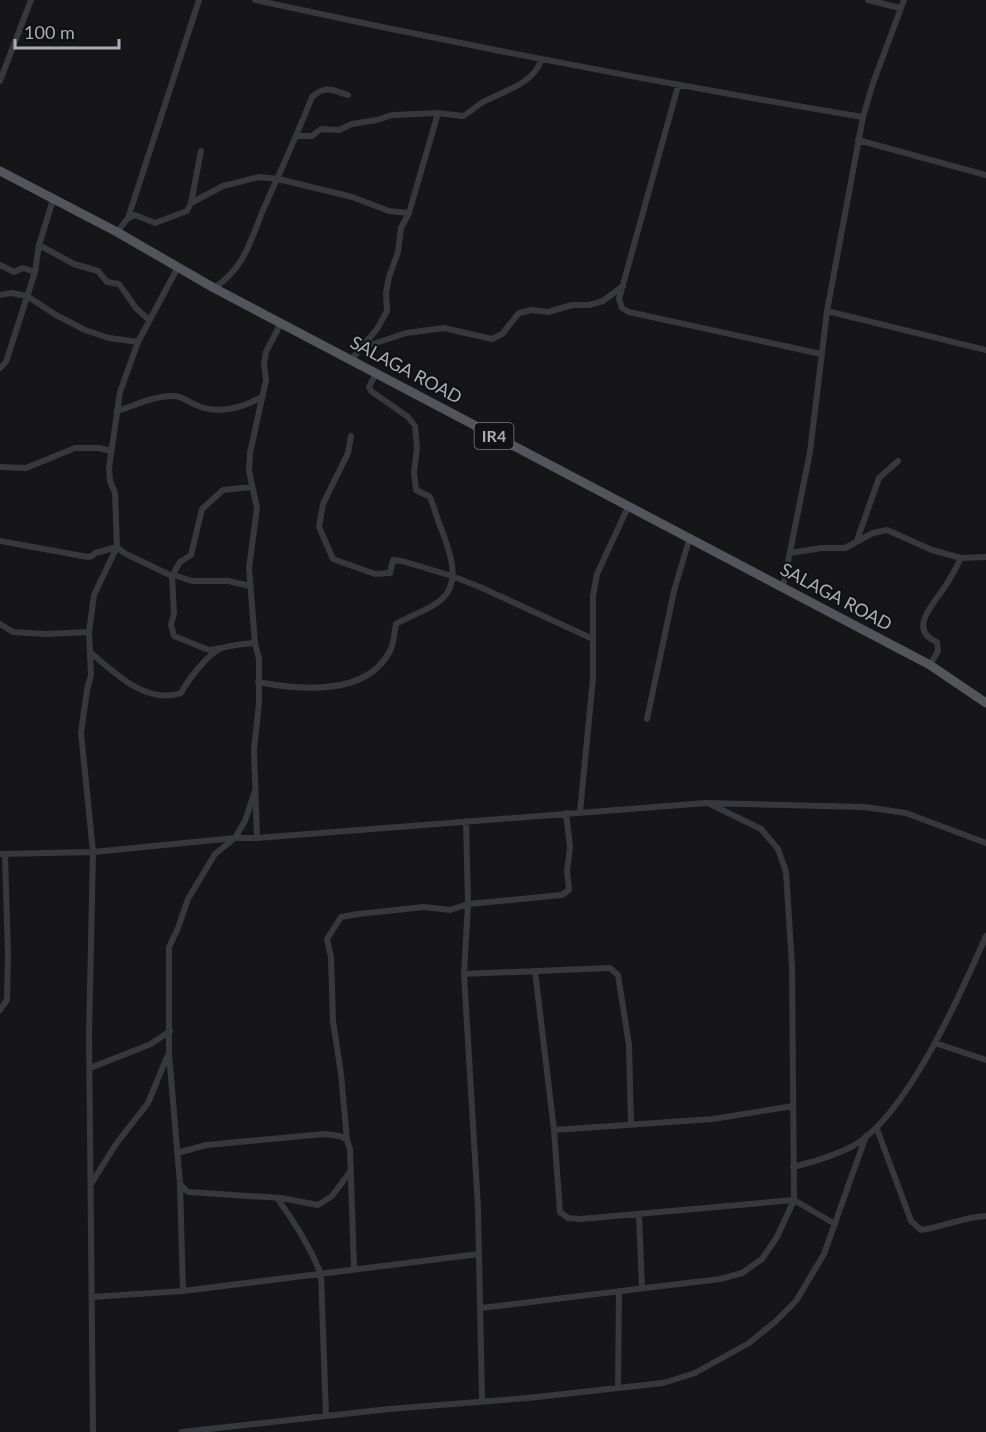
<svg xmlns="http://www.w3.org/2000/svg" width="986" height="1432" viewBox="0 0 986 1432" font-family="Lato,sans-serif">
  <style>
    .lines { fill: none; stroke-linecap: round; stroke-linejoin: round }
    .minor { stroke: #37383d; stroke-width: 6 }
    .primary { stroke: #53555c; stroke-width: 9 }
    .labels { text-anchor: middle; stroke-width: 4.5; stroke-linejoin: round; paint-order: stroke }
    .shield { fill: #111113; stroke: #7b7e86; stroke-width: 1.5 }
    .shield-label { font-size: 16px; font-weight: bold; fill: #a8adb8 }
    .street-label { font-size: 18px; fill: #a8adb8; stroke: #111113 }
  </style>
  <rect width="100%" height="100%" fill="#161618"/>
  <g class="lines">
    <path class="minor" d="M255 0C457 44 659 83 863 117
      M868 0 900 8
      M0 81 31 0
      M678 86 619 299 622 308 629 312 821 354
      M296 136H312L321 129 339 130 352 124 377 120 392 115 438 113 463 116C471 112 476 106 483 102 503 91 534 84 541 60
      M858 140 986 175
      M191 203 201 151
      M128 218 135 215 155 223 187 211 191 203 223 186 259 177 278 179 352 197 389 211 409 213
      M117 232 128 218 199 0
      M39 245 74 264 98 271 107 282 119 284 136 308 149 320
      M0 265 14 272 23 268 35 272
      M214 288C249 265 251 234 268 199 283 166 298 132 312 97 326 85 332 90 348 95
      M0 295 11 293 27 296 56 315 85 330 109 338 138 342
      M827 311 986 350
      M361 348 406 333 444 328 492 339 502 334 519 313 532 310 548 312 572 305H589L603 301 623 286
      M351 360 377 329 387 311 386 293 389 277 398 252 401 228 409 213 438 113
      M0 368 6 362 35 272 39 245 53 200
      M117 411C136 405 155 395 175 396 183 397 189 402 196 405 218 415 243 408 263 396
      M351 436 348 453 323 504 319 527 333 559 375 574 390 573 393 560 402 561 452 576 480 587 593 639
      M0 467 26 468 75 448H99L111 451
      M857 540 879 478 898 461
      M0 541 88 557 92 556 95 553 117 547
      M117 547 124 553 172 576 174 613 171 625 174 636 209 650 221 648
      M790 553 822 548H845L873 533 887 530 932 550 961 558 986 557
      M174 575 192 581H228L250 586
      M172 576 180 562 191 555 202 509 223 490 252 487
      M783 587 810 452 827 311 863 117 873 83 904 0
      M0 624 13 632 45 634 89 632
      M90 652C115 673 146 705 181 693 188 680 208 653 222 648 232 645 245 644 255 643
      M930 665 938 651 937 642C907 630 934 603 944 588 951 578 956 568 961 558
      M258 682C300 690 366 697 390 651 394 644 394 633 396 624 410 615 429 611 442 599 462 580 449 550 441 528 437 518 434 507 430 497L416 490 414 472 417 448 415 426 408 417 371 391 369 387 376 373
      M647 719 674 591 689 540
      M580 812 593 678V596L597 574 628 507
      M466 821 468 904 464 974 478 1208 482 1400
      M257 838 254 750 259 703V659L255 643 249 568 257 508 249 471 250 453 266 380 264 364 266 352 281 323
      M0 854 93 852 235 838H257L706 803 864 807 906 813 986 843
      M535 971 554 1130 560 1212 568 1218 581 1219 794 1200 835 1224
      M464 974 610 968 618 975 629 1045 631 1124
      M0 1010 7 1000 8 956 5 854
      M935 1043 986 1060
      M90 1068 151 1044 170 1031
      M877 1129 911 1221 921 1230C944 1227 963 1217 986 1216
      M554 1130 713 1119 793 1106
      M347 1140 341 1074 333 1021 331 957 327 939 341 917 358 914 424 907 450 910 468 904 562 895 569 890 567 871 570 847 566 813
      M177 1153 206 1145 325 1134 340 1136 347 1140 350 1149 354 1269
      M793 1167C813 1162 834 1156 853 1146 907 1116 961 993 986 936
      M91 1184 116 1144 148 1103 167 1057
      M180 1184 188 1192 281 1198 318 1205 332 1196 350 1172
      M277 1198C294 1221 310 1247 321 1274L326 1416
      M639 1214 642 1288
      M183 1291 180 1184 169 1054V947L178 928 188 899 215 854 235 838 245 821 255 791
      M92 1297 183 1291 479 1254
      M481 1308 720 1279 742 1273 762 1259 777 1237 794 1200 792 965 786 872 778 849 761 829 710 804
      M618 1388 619 1291
      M93 1432 89 1035 93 852 81 733 87 690 91 675 89 632 94 595 117 547 115 493 110 481 109 468 120 392 138 342 178 267
      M182 1432 389 1409 528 1398 663 1383 695 1373 749 1343 775 1322 796 1301 824 1254 866 1136"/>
    <path class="primary" d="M0 171 117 232 214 288 930 665 986 703"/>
  </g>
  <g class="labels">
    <rect class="shield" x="474.5" y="423" width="39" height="26" rx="4.5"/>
    <g class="shield-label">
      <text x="494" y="442">IR4</text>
    </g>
    <g class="street-label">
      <text transform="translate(406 370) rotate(28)" y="6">SALAGA ROAD</text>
      <text transform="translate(836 597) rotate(28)" y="6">SALAGA ROAD</text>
    </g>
  </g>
  <path d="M15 39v9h104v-9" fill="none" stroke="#a8adb8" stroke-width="3"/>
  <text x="24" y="39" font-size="18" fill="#a8adb8" stroke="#111113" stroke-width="4.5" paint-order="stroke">100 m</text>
</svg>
